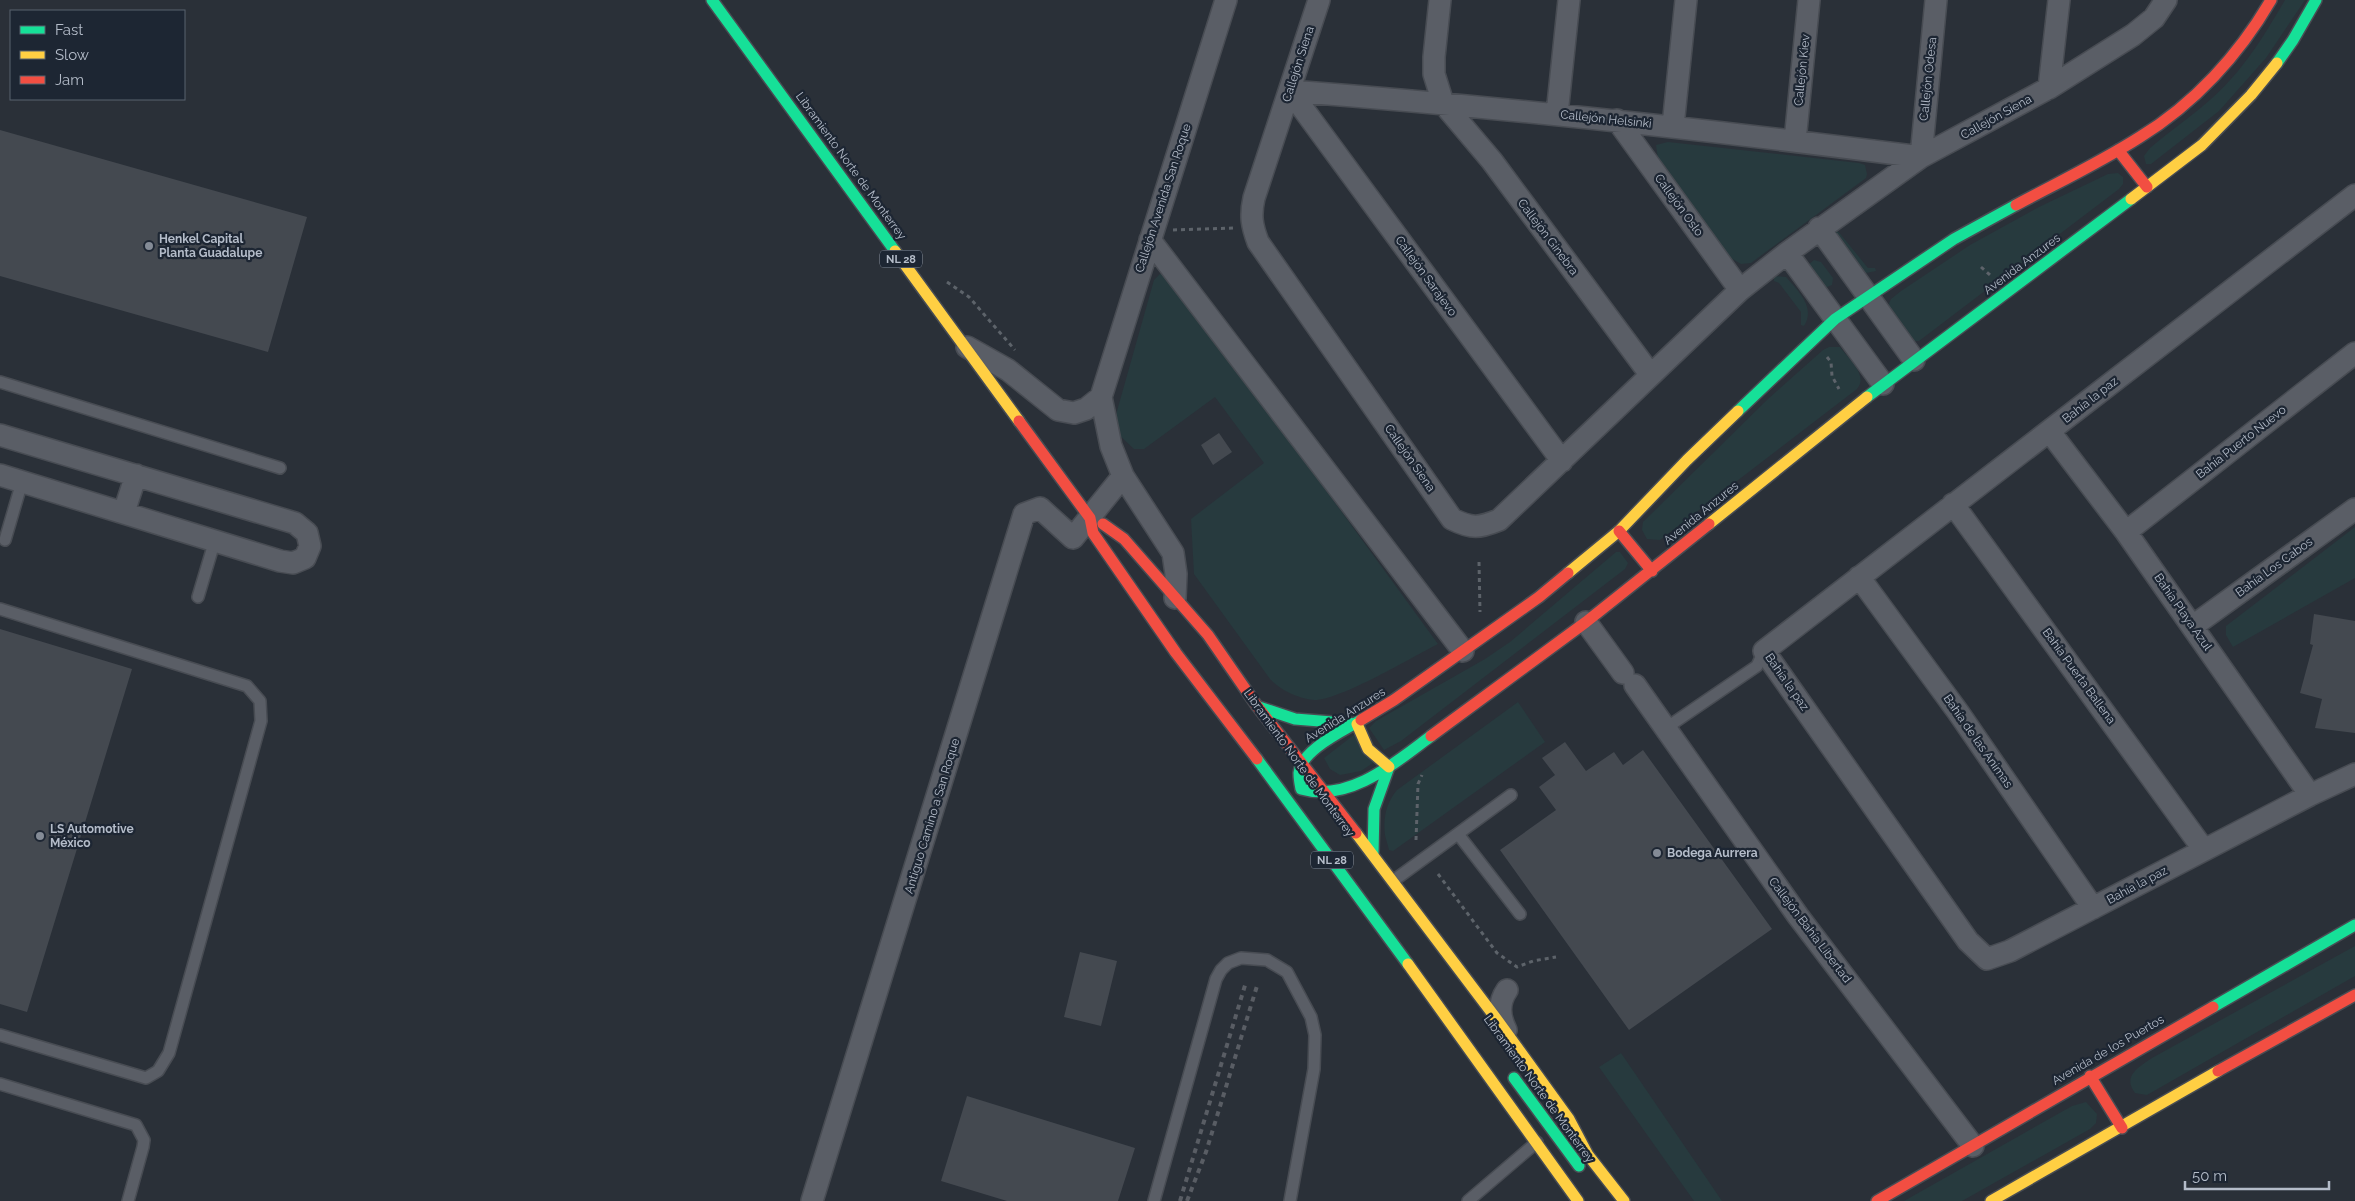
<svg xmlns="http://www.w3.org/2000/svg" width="2355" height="1201" viewBox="0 0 2355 1201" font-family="Raleway,sans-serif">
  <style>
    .green { fill: #273a3e }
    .building { fill: #444950 }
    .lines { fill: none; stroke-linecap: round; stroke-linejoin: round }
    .lane-casing { stroke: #484c53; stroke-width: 14 }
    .street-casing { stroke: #484c53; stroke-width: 24 }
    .fast-casing { stroke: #484c53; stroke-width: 14 }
    .slow-casing { stroke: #484c53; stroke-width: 14 }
    .jam-casing { stroke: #484c53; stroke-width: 14 }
    .path { stroke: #5d636a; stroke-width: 3; stroke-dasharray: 4 4; stroke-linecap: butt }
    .lane { stroke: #5a5e66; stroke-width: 11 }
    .street { stroke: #5a5e66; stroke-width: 21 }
    .fast { stroke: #16e098; stroke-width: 11 }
    .slow { stroke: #ffcf43; stroke-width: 11 }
    .jam { stroke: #f24e42; stroke-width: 11 }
    .rail { stroke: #595d64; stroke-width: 4; stroke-dasharray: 5 5; stroke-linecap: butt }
    .poi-dot { fill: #848b96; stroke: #1d2633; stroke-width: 2 }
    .labels { text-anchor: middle; stroke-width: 4.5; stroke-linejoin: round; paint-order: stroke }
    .shield { fill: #1d2633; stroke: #878f9c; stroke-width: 1 }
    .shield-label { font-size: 11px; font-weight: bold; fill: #b4bcc9 }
    .street-label { font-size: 12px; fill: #b4bcc9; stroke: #1d2633 }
    .poi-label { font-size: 12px; font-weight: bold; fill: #b4bcc9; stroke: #1d2633; text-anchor: start }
  </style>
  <rect width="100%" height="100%" fill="#2a3038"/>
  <path class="green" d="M2285 0H2305L2266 58 2219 111 2151 164H2146L2144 156 2150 148C2170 131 2192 116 2211 99 2243 71 2264 36 2285 0Z
    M1668 142 1859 163 1865 165 1867 174 1866 178 1759 257 1751 263 1741 264 1729 257 1658 159 1656 145Z
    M2118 173 2123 177V184L2119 189 1919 341H1912L1888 306 1891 299 1901 291 1970 245 2039 207 2108 174Z
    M1837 230 1868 268H1875L1876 271 1866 273 1858 271 1835 233Z
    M1814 260 1821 262 1833 278 1832 285 1824 288 1808 265Z
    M1160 274H1168L1438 644C1412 657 1341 700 1314 700 1299 699 1280 690 1270 679L1194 574 1191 519 1264 463 1215 397 1144 449H1134L1115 431 1117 411 1154 280Z
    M1774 276 1786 277C1798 291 1816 307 1804 326L1801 325V312L1779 283 1774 281Z
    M1829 347H1840C1848 358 1869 376 1857 389L1660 540 1647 539 1642 530 1643 522 1768 399 1823 350Z
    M2355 527V578L2233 647 2226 635V626Z
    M1616 552H1620L1628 563 1625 569 1401 741 1384 750 1369 728 1376 721 1485 659 1510 642Z
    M1518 702 1545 742 1393 851 1389 850C1388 845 1386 840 1385 835 1383 818 1386 803 1397 790Z
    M1355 734 1373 763 1361 771 1340 775 1330 769 1324 758Z
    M2355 946V976L2147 1095 2135 1093C2122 1076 2139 1067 2152 1058Z
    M1621 1053 1722 1201H1694L1599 1067Z
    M2086 1102 2097 1114 2096 1123 2090 1129 1962 1201H1904L2072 1106Z"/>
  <path class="building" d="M0 130 307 217 268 352 0 276Z
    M1219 433 1232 452 1213 465 1201 445Z
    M2314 614 2355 621V733L2315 728 2322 699 2300 693 2313 645 2310 644Z
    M0 629 132 669 27 1012 0 1004Z
    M1565 742 1586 771 1614 752 1623 765 1643 750 1772 929 1629 1030 1500 850 1556 810 1539 787 1555 775 1542 758Z
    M1080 952 1117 961 1101 1026 1064 1017Z
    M967 1096 1135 1148 1118 1201H1007L941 1181Z"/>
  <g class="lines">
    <defs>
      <path id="lane" d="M0 382 280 468
        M5 540 22 482
        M198 597 215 540
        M0 609 247 686 260 701 261 721 169 1053 158 1071 146 1078 0 1035
        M1666 728 1757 666 1764 651
        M1458 834 1520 914
        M1393 881 1511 795
        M0 1084 136 1125 144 1140 143 1147 128 1201
        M1154 1201 1216 979 1221 970 1228 963 1241 958 1267 960 1287 972 1311 1017 1315 1035 1314 1069 1290 1201
        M1468 1201 1537 1142"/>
      <path id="street" d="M1319 0 1254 198C1250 216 1252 226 1258 242L1452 519C1472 529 1479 528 1499 520L1740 290 1787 253 1921 157 2049 88 2133 35 2154 18 2166 0
        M1440 0 1434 57V74L1443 103 1492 161 1650 374
        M2049 88 2059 0
        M1290 91C1501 107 1711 130 1921 157L1936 0
        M1290 91 1562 461
        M1557 114 1569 0
        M1617 120 1740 290
        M1673 126 1686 0
        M1795 141 1809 0
        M2355 195 1764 651 1968 941 1987 959 2010 951 2310 795 2355 774
        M1819 228 1914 360
        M1150 240 1463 651
        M1787 253 1883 384
        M967 347 1008 370 1058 410 1074 413 1086 409 1101 397
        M2050 432 2126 532 2310 795
        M0 435 295 523 307 533 310 546 305 558 293 563 280 561 0 475
        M1953 504 2204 850
        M124 512 136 475
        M2126 532 2355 353
        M1859 577 1958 712 2093 908
        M1175 598 1176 574 1173 553 1123 476 1111 446 1101 397 1226 0
        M1586 622 1623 673
        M2193 626 2355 509
        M1635 685 1798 916 1973 1146
        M1506 1030C1499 1016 1498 1003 1507 990
        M812 1201 1024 514 1040 508 1073 538 1123 476"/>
      <path id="fast" d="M712 0 895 251
        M2277 63 2293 40 2316 0
        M1867 397 2131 199
        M1738 411 1835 319 1954 239 2016 205
        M1259 707 1295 719 1357 724
        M1361 720C1343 731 1301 750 1299 773 1299 778 1300 784 1301 789 1349 803 1396 762 1431 736
        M1257 759 1408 964
        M1373 854 1374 809 1389 767
        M2213 1007 2355 925
        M1514 1078 1579 1166"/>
      <path id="slow" d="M2131 199 2202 145 2251 95 2277 63
        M895 251 1019 421
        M1709 524 1867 397
        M1568 573 1619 531 1687 460 1738 411
        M1357 724 1368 749 1389 767
        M1356 833 1495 1017 1569 1119 1588 1155 1624 1201
        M1408 964 1578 1201
        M1991 1201 2218 1071"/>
      <path id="jam" d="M2118 150 2147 187
        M2016 205C2057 183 2101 162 2140 137 2194 104 2239 55 2271 0
        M1019 421 1090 518 1093 533 1176 653 1257 759
        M1103 524 1124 539 1208 635 1257 706 1356 833
        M1619 531 1652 571
        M1361 720 1394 700 1539 597 1568 573
        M1431 736 1586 622 1709 524
        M2218 1071 2355 995
        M2090 1076 2122 1128
        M1877 1201 2213 1007"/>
    </defs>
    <use href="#lane" class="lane-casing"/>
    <use href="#street" class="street-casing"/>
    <use href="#fast" class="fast-casing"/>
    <use href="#slow" class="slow-casing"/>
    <use href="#jam" class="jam-casing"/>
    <path class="path" d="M1173 230 1234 228
      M1981 267 1990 275
      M947 282 969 297 1015 350
      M1827 357 1831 362 1832 376 1839 389
      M1479 562 1480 612
      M1416 840 1418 784 1422 775
      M1438 874 1497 953 1517 967 1533 961 1556 957"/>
    <use href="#lane" class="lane"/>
    <use href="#street" class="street"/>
    <use href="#fast" class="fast"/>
    <use href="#slow" class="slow"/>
    <use href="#jam" class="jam"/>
    <path class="rail" d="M1180 1201 1246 982
      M1187 1201 1206 1152 1257 986"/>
  </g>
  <g class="poi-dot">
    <circle cx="149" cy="246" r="5"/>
    <circle cx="40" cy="836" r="5"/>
    <circle cx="1657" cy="853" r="5"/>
  </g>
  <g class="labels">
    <g class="shield">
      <rect x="880" y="250.5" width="42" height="17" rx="4"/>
      <rect x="1311" y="851.5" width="42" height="17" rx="4"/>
    </g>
    <g class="shield-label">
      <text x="901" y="263">NL 28</text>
      <text x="1332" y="864">NL 28</text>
    </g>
    <g class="street-label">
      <text transform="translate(1298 64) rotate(-72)" y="4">Callejón Siena</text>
      <text transform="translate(1802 70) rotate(-84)" y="4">Callejón Kiev</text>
      <text transform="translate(1928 79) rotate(-84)" y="4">Callejón Odesa</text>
      <text transform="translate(1996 117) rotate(-29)" y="4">Callejón Siena</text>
      <text transform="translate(1606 119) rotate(6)" y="4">Callejón Helsinki</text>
      <text transform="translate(851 166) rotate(54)" y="4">Libramiento Norte de Monterrey</text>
      <text transform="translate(1163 198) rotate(-72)" y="4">Callejón Avenida San Roque</text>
      <text transform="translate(1679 205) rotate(54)" y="4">Callejón Oslo</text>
      <text transform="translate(1548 237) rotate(53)" y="4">Callejón Ginebra</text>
      <text transform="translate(2022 264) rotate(-37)" y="4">Avenida Anzures</text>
      <text transform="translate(1426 276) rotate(54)" y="4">Callejón Sarajevo</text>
      <text transform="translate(2090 400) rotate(-38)" y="4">Bahía la paz</text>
      <text transform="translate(2241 442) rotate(-38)" y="4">Bahía Puerto Nuevo</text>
      <text transform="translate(1410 458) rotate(55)" y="4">Callejón Siena</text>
      <text transform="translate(1701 513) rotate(-39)" y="4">Avenida Anzures</text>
      <text transform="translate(2274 567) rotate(-36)" y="4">Bahía Los Cabos</text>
      <text transform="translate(2183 612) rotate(55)" y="4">Bahía Playa Azul</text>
      <text transform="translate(2079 676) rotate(54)" y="4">Bahía Puerta Ballena</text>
      <text transform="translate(1787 682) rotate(55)" y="4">Bahía la paz</text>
      <text transform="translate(1345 715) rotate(-32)" y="4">Avenida Anzures</text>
      <text transform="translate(1978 741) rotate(55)" y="4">Bahía de las Animas</text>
      <text transform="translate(1299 763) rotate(54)" y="4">Libramiento Norte de Monterrey</text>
      <text transform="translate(932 816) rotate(-73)" y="4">Antiguo Camino a San Roque</text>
      <text transform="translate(2137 885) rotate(-28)" y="4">Bahía la paz</text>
      <text transform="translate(1810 930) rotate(53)" y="4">Callejón Bahía Libertad</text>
      <text transform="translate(2108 1050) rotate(-30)" y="4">Avenida de los Puertos</text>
      <text transform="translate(1539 1089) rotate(54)" y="4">Libramiento Norte de Monterrey</text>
    </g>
    <g class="poi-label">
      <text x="159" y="243">Henkel Capital<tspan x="159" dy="14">Planta Guadalupe</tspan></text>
      <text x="50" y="833">LS Automotive<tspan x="50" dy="14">México</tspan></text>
      <text x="1667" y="857">Bodega Aurrera</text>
    </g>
  </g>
  <rect x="10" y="10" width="175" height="90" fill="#1d2633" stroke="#59626f"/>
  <rect x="20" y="26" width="25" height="8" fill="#16e098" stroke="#59626f"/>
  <text x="55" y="35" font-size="15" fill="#b4bcc9">Fast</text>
  <rect x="20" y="51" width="25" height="8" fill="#ffcf43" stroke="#59626f"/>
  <text x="55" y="60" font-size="15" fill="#b4bcc9">Slow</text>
  <rect x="20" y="76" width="25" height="8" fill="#f24e42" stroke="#59626f"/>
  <text x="55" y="85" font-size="15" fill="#b4bcc9">Jam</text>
  <path d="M2185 1181v8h144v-8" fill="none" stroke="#b4bcc9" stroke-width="2.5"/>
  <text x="2192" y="1181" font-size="15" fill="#b4bcc9" stroke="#1d2633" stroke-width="4" paint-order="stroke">50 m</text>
</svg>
